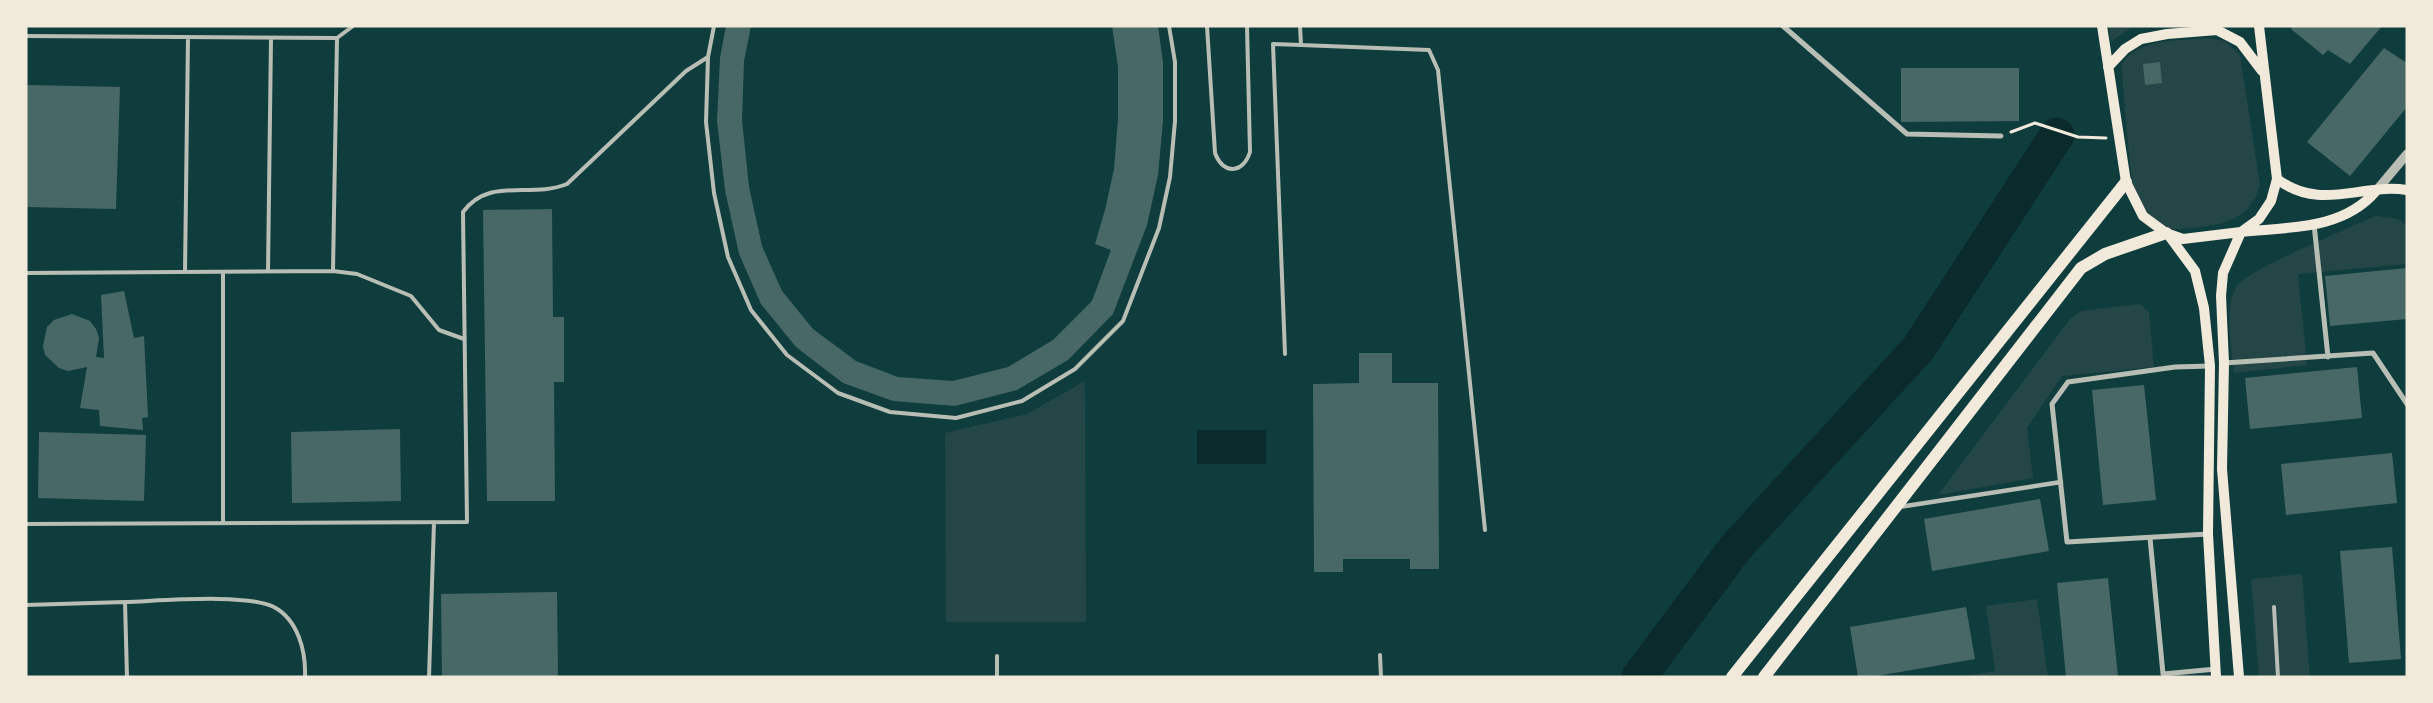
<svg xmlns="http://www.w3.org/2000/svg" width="2433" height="703" viewBox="0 0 2433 703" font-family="'Archivo Narrow',sans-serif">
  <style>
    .green { fill: #244646 }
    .water { fill: #0a2a2b }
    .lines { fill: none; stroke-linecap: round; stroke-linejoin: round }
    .river { stroke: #0a2a2b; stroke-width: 35 }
    .building { fill: #486865 }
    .path { stroke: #f1e9da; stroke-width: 3 }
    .service { stroke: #b8beb3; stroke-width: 4 }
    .pedestrian { stroke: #b8beb3; stroke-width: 4.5 }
    .minor { stroke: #b8beb3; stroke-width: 5 }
    .tertiary { stroke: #b8beb3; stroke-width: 9 }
    .secondary { stroke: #f1e9da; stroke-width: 10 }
    .primary { stroke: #f1e9da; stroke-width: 12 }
  </style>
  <rect width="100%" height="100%" fill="#0f3d3e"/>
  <path class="green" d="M2109 26H2135L2111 41Z
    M2208 38 2225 41 2240 55 2260 185C2250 221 2224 224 2192 228 2180 229 2166 231 2155 224 2148 221 2140 207 2136 200 2132 193 2121 76 2122 64 2137 38 2181 41 2208 38Z
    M2375 216 2398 219 2407 226V264L2298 274 2307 365 2234 373C2232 350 2223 306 2237 286 2249 269 2350 228 2375 216Z
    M2140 304 2149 312 2154 367 2062 376 2027 428 2033 478 1938 495 2070 319 2081 311Z
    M1085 381 1086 622H946L945 433 1027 414Z
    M2302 574 2310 677H2259L2251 579Z
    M2037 599 2048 677H1959L1995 671 1986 606Z"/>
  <path class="water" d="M1197 430H1266V464H1197Z"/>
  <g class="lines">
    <path class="river" d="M1639 677 1736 547 1918 349 2057 135"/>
  </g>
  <path class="building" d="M726 26H751L744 61 742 120 749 187 762 246 782 291 813 329 856 361 898 377 953 381 1008 367 1053 340 1092 301 1111 250 1095 244 1105 210 1114 169 1118 119V67L1112 26H1158L1163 63V121L1158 175 1147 225 1113 314 1068 360 1017 390 955 406 893 401 843 383 796 347 761 304 739 254 725 190 717 121 720 58Z
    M2292 26H2382L2350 64 2328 50 2323 55 2291 29Z
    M2384 48 2407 63V107L2350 176 2307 142Z
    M2160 62 2162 83 2145 85 2143 64Z
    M1901 68H2019V121L1901 122Z
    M27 85 120 87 116 209 26 207Z
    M552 209 553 317H564V382H554L555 501H487L483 210Z
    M2407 268V319L2330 326 2325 276Z
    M124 291 134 338 144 336 148 417 142 418 143 430 100 426 99 410 80 408 87 367 68 371 59 368 45 355 43 346 47 327 54 320 72 314 90 321 96 329 99 338 96 357 104 358 101 295Z
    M1359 353H1392V383H1438L1439 569H1410V559H1343V572H1314L1313 384 1359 383Z
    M2357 367 2362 418 2250 429 2245 378Z
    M2144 385 2156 500 2103 505 2092 390Z
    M400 429 401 501 292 503 291 432Z
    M39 432 146 435 144 501 38 498Z
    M2392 453 2397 503 2286 515 2281 464Z
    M2040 499 2049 551 1932 571 1924 519Z
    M2392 547 2401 659 2349 663 2340 551Z
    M2108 578 2118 677H2066L2057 583Z
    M557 592 558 677H442L441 594Z
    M1966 607 1975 659 1871 677H1858L1850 627Z"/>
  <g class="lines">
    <path class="path" d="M2011 132 2035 123 2078 137 2106 138"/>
    <path class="service" d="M714 26 708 57 706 122 714 193 728 257 751 310 787 355 838 393 890 412 956 418 1022 401 1075 369 1123 321 1159 228 1170 177 1175 121V62L1169 26
      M1207 26 1215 153C1223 175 1243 174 1250 152L1247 26
      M26 36 337 38 353 26
      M1301 45 1429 50 1438 70 1485 530
      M268 271 271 38
      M333 271 337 38
      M185 272 188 37
      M26 273 333 271 357 274 411 296 439 330 464 339
      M1285 354 1273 44 1301 45 1300 26
      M223 522V272
      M26 524 467 522 463 212C490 176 530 199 567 184L686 71 708 57
      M125 602C159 601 246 593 274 607 298 620 306 651 305 677
      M26 605 125 602 127 677
      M2274 607 2278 677
      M1380 655 1381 677
      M429 677 434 522
      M997 677V656"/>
    <path class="pedestrian" d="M1899 507 2061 482"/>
    <path class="minor" d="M1783 26 1907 134 2001 136
      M2314 224 2328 357
      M2224 363 2373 353 2407 404
      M2208 534 2067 542 2052 404 2068 382 2175 367 2210 366
      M2150 538 2163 674 2216 669"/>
    <path class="tertiary" d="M2376 191 2407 154"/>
    <path class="secondary" d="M2102 26 2126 182 2143 216 2166 233 2183 239 2241 232 2259 219 2271 201 2277 179 2259 26
      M2108 67 2125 49 2141 39 2167 34 2217 30 2240 42 2262 71
      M2277 179C2321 212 2360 183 2407 190
      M2167 233 2195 271 2204 308 2210 366 2208 534 2216 677
      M2239 677 2222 469 2224 363 2221 296 2223 273 2241 232C2289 227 2343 230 2376 191"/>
    <path class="primary" d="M1732 677 2126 182
      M1764 677 2081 268 2105 254 2166 233"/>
  </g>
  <rect width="2433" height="703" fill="none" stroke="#f1e9da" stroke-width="55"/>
</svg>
